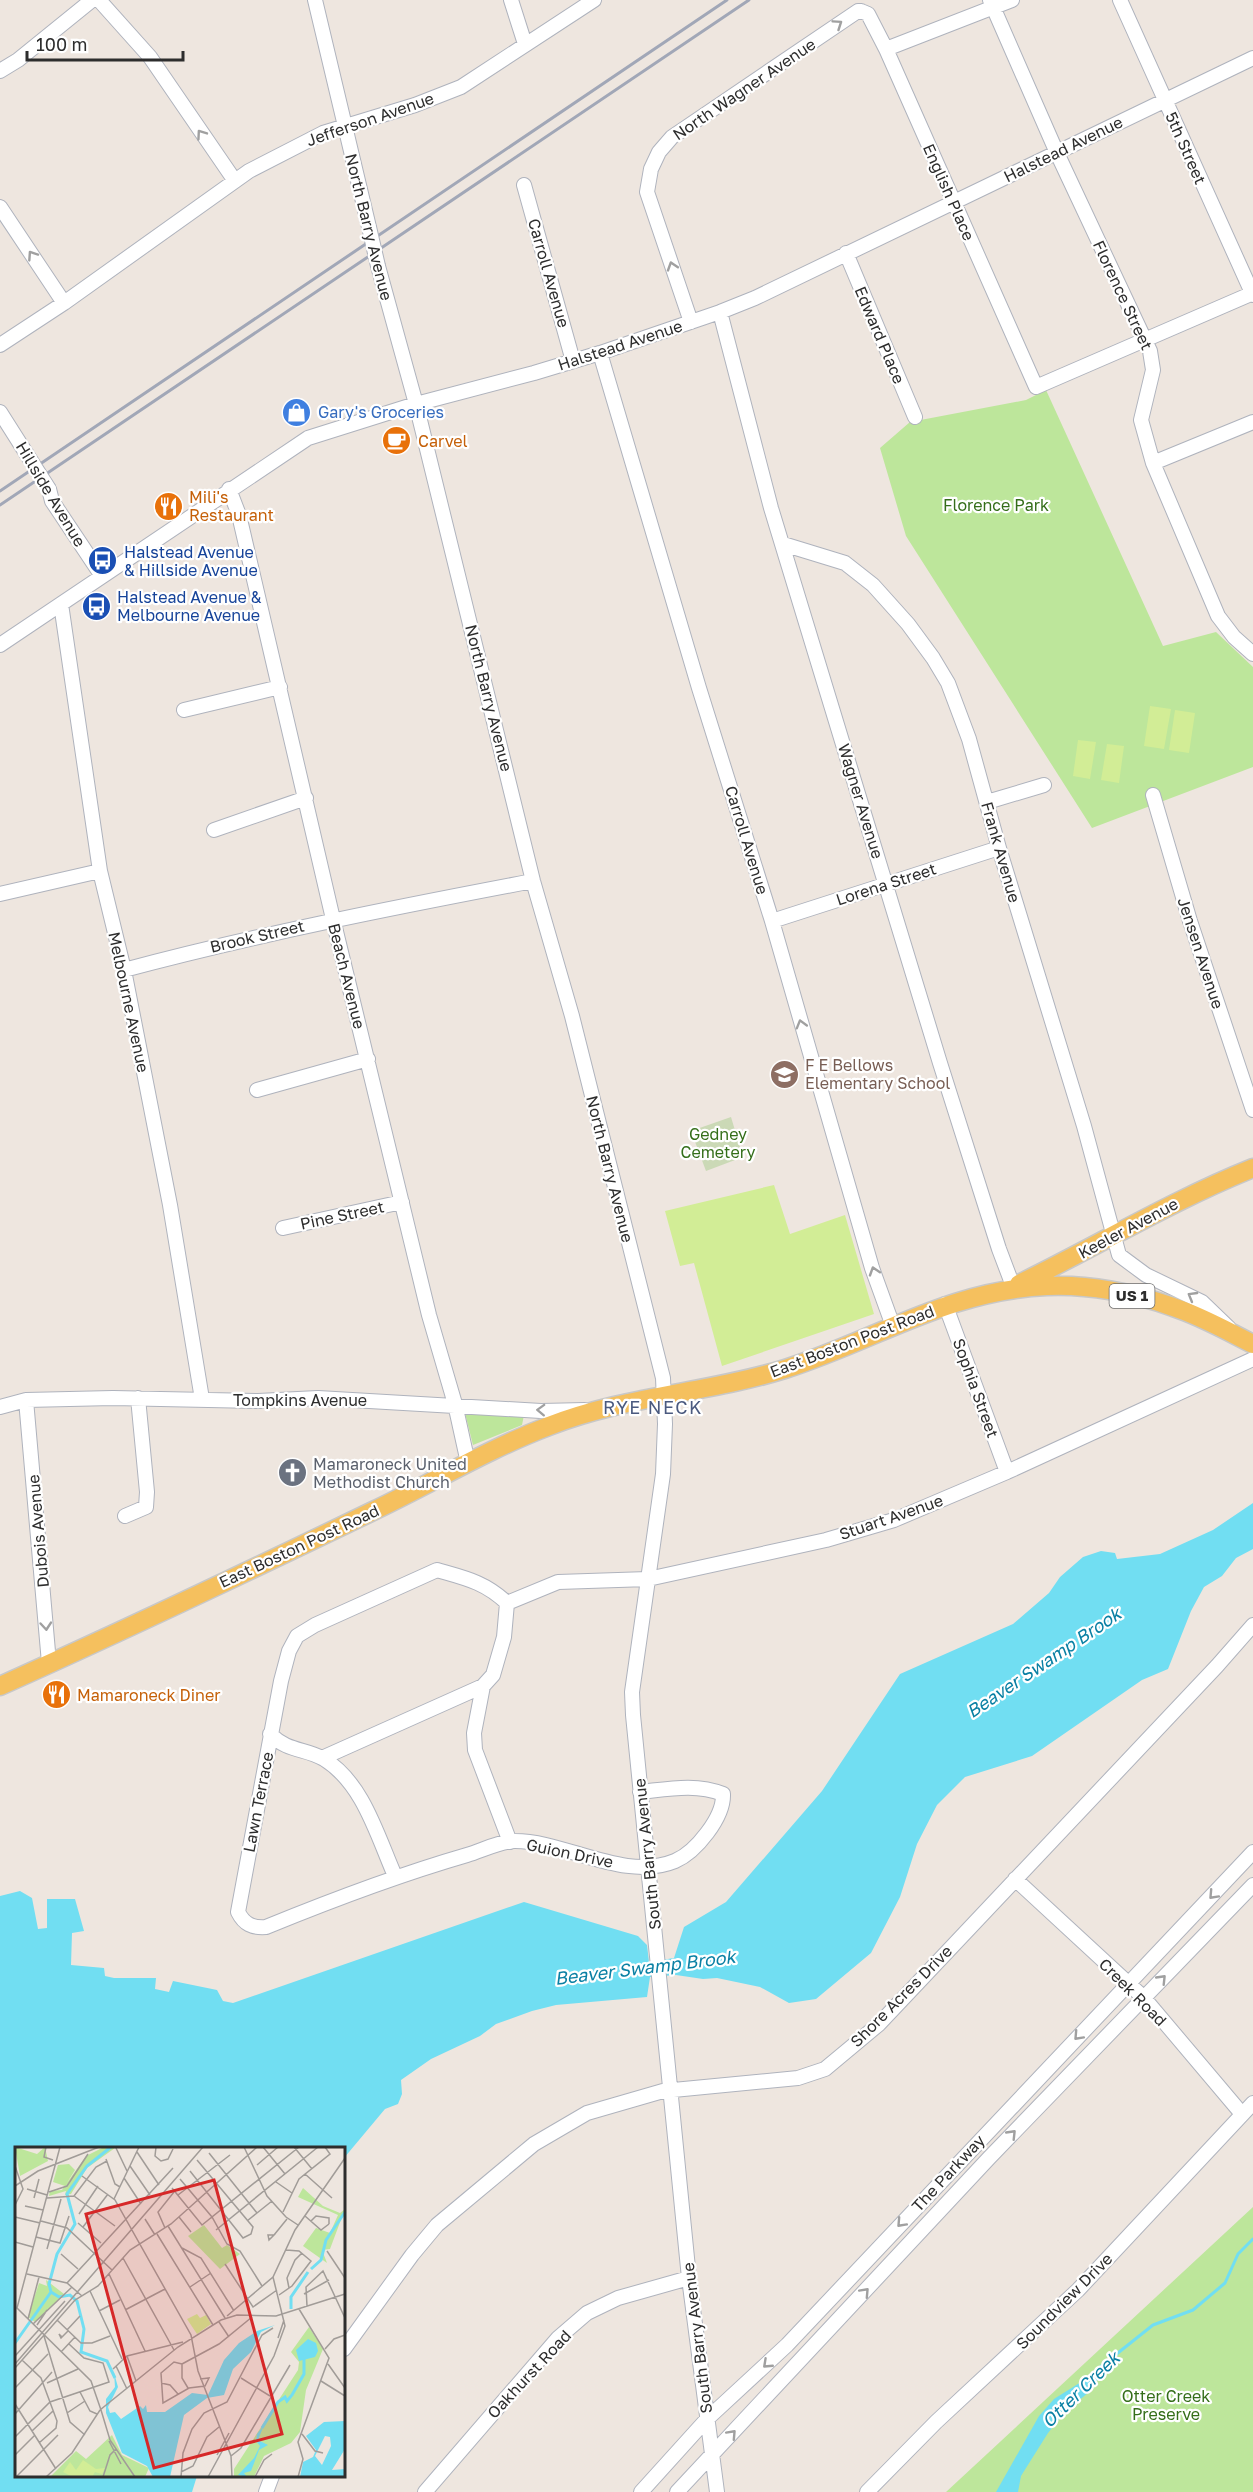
<svg xmlns="http://www.w3.org/2000/svg" width="1253" height="2492" viewBox="0 0 1253 2492" font-family="'Golos Text',sans-serif">
  <style>
    .green { fill: #bde69b }
    .cemetery { fill: #cbd9b6 }
    .pitch { fill: #d2ed96 }
    .water { fill: #71def2 }
    .lines { fill: none; stroke-linecap: round; stroke-linejoin: round }
    .stream { stroke: #71def2; stroke-width: 3 }
    .minor-casing { stroke: #afb3bd; stroke-width: 16 }
    .major-casing { stroke: #c8c8c8; stroke-width: 21 }
    .minor { stroke: #fff; stroke-width: 14 }
    .major { stroke: #f5c05e; stroke-width: 18 }
    .rail { stroke: #a1a7b7; stroke-width: 3 }
    .minor-bridge-casing { stroke: #afb3bd; stroke-width: 16; stroke-linecap: butt }
    .minor-bridge { stroke: #fff; stroke-width: 14 }
    .oneway { stroke: #a0a0a0 }
    .labels { text-anchor: middle; stroke-width: 4.5; stroke-linejoin: round; paint-order: stroke }
    .shield { fill: #fff; stroke: #6c6c6c; stroke-width: 1.5 }
    .shield-label { font-size: 15px; font-weight: bold; fill: #2d2d2d }
    .street-label { font-size: 16px; fill: #2d2d2d; stroke: #fff }
    .shop-label { font-size: 16px; fill: #366cbe; stroke: #fff; text-anchor: start }
    .food-label { font-size: 16px; fill: #c56008; stroke: #fff; text-anchor: start }
    .park-label { font-size: 16px; fill: #346e19; stroke: #fff }
    .transit-label { font-size: 16px; fill: #164399; stroke: #fff; text-anchor: start }
    .education-label { font-size: 16px; fill: #785e54; stroke: #fff; text-anchor: start }
    .worship-label { font-size: 16px; fill: #5b616d; stroke: #fff; text-anchor: start }
    .neighbourhood-label { font-size: 18px; letter-spacing: 1.5px; fill: #4b5a7f; stroke: #fff }
    .water-label { font-size: 18px; font-style: italic; fill: #0a80a4; stroke: #fff }
    .inset-river { fill: none; stroke: #71def2; stroke-width: 3 }
    .inset-road { fill: none; stroke: #a19c98; stroke-width: 1.5 }
    .view { fill: #d62828; fill-opacity: 0.15; stroke: #d62828; stroke-width: 3 }
    .inset-edge { fill: none; stroke: #2d2d2d; stroke-width: 3 }
  </style>
  <rect width="100%" height="100%" fill="#eee6df"/>
  <path class="green" d="M1046 390 1163 646 1216 632 1253 667V767L1092 828 906 536 880 448 910 422 1026 400Z
    M465 1413 524 1415 522 1425 473 1445Z
    M1253 2207V2492H946Z"/>
  <path class="cemetery" d="M731 1117 743 1157 706 1171 691 1131Z"/>
  <path class="pitch" d="M1150 706 1171 709 1164 749 1144 746Z
    M1175 710 1195 713 1189 753 1169 750Z
    M1078 740 1096 742 1090 779 1073 776Z
    M1107 744 1124 746 1119 783 1101 780Z
    M774 1185 790 1234 845 1215 874 1314 722 1366 694 1263 680 1266 665 1211Z"/>
  <path class="water" d="M1253 1503V1549L1236 1558 1222 1576 1204 1587 1191 1611 1168 1669 1142 1680 1032 1756 965 1777 937 1805 917 1844 900 1897 871 1953 816 1999 789 2003 760 1987 717 1978 703 1979 676 1975 650 1977 647 1997 556 2005 532 2011 496 2024 480 2036 431 2059 401 2080 402 2094 398 2104 385 2109 344 2158V2148H16V2476H197L192 2492H0V1896L20 1891 32 1898 38 1929 47 1928V1899H75L84 1931 72 1933 71 1965 104 1968 105 1976 114 1978H156L155 1989 169 1992 173 1981 217 1990 223 2001 233 2003 524 1902 638 1936 647 1945 649 1962 674 1958 684 1927 726 1902 822 1791 900 1674 1013 1624 1049 1593 1060 1577 1083 1557 1101 1551 1115 1553 1117 1559 1160 1554 1213 1530Z
    M1108 2365 1089 2392 1065 2412 1048 2433 1021 2476 1018 2492H996L1039 2416 1054 2399Z"/>
  <g class="lines">
    <path class="stream" d="M1095 2374 1099 2368 1153 2325 1193 2310 1225 2283 1238 2254 1253 2239"/>
    <defs>
      <path id="minor" d="M99 0 150 57 235 181
        M315 0 369 227
        M511 0 525 44
        M990 0 1057 153 1150 351 1153 370 1141 420 1153 463 1218 616 1234 637 1253 654
        M1120 0 1253 295
        M861 11 868 14 886 49 1036 387 1253 293
        M886 49 1012 0
        M0 71 18 60 92 0
        M524 185 573 361
        M0 207 64 303
        M846 253 915 417
        M378 266 416 404 533 881 572 1016 663 1378 665 1424 663 1474 632 1692 633 1715 689 2278 717 2492
        M720 312 771 508 940 1063 999 1249 1013 1286
        M691 322 647 192 651 169 659 152 672 137 858 11H861
        M0 345 64 303 249 171 323 133 415 105 461 87 594 0
        M600 353 699 688 772 921 872 1268 893 1326
        M0 412 26 453
        M1153 463 1253 422
        M49 489 52 501 102 576
        M229 489 239 515 333 919 429 1315 455 1404 468 1463
        M783 544 845 563 873 585 908 624 933 658 948 683 969 739 999 848 1084 1126 1119 1255 1146 1275 1202 1302 1229 1328
        M61 604 100 871 124 970 170 1205 202 1399
        M0 645 308 438 416 404 534 373 600 353 720 312 755 298 1253 58
        M184 710 280 687
        M1153 795 1190 921 1253 1110
        M987 802 1044 785
        M214 830 306 798
        M0 894 100 871
        M772 921 999 848
        M124 970C259 934 396 907 533 881
        M257 1090 368 1059
        M283 1228 402 1202
        M945 1304 1007 1472
        M26 1400 49 1663
        M0 1407 26 1400 113 1398 258 1401 318 1398 541 1411 585 1410
        M125 1516 146 1507 147 1492 138 1398
        M507 1603C485 1582 465 1578 437 1570L315 1625 297 1636 289 1651 281 1681 238 1912C244 1924 252 1928 266 1927 332 1900 398 1875 467 1855 481 1851 500 1841 515 1841 566 1841 624 1882 675 1861 696 1852 724 1817 723 1794 696 1783 668 1789 640 1792
        M507 1603 558 1582 648 1579 826 1540 894 1520 1007 1472 1253 1359
        M507 1603 504 1637 493 1675 483 1686 474 1733 475 1750 510 1842
        M270 1734C288 1752 305 1748 324 1759 363 1783 377 1835 395 1876
        M322 1758 483 1686
        M1015 1879 1144 1998 1242 2114
        M344 2349 412 2255 437 2225 534 2144 587 2113 663 2091 798 2078 825 2069 879 2024 1217 1666 1253 1625
        M266 2492 272 2476
        M425 2492 558 2338 587 2313 618 2298 689 2278
        M641 2492 707 2419 787 2345 1253 1852
        M677 2492 989 2158 1253 1885
        M867 2492 936 2422 1078 2290 1253 2103"/>
      <path id="major" d="M1019 1284C1097 1246 1173 1200 1253 1168
        M0 1686C125 1630 249 1571 373 1511 432 1483 488 1449 549 1426 625 1396 708 1393 785 1369 876 1340 949 1290 1047 1286 1088 1284 1135 1293 1173 1307 1201 1316 1227 1331 1253 1344"/>
    </defs>
    <use href="#minor" class="minor-casing"/>
    <use href="#major" class="major-casing"/>
    <use href="#minor" class="minor"/>
    <use href="#major" class="major"/>
    <path class="rail" d="M0 491 727 0
      M0 505 749 0"/>
    <defs>
      <path id="minor-bridge" d="M369 227 378 266
        M26 453 49 489"/>
    </defs>
    <use href="#minor-bridge" class="minor-bridge-casing"/>
    <use href="#minor-bridge" class="minor-bridge"/>
  </g>
  <defs><path id="oneway-chevron" d="M-2-3.5L2.5 0L-2 3.5" fill="none" stroke-width="1.6" stroke-linecap="round" stroke-linejoin="round" transform="scale(1.5)"/></defs>
  <g class="oneway">
    <use href="#oneway-chevron" transform="translate(838 24) rotate(-34)"/>
    <use href="#oneway-chevron" transform="translate(201 134) rotate(-125)"/>
    <use href="#oneway-chevron" transform="translate(32 255) rotate(-124)"/>
    <use href="#oneway-chevron" transform="translate(672 266) rotate(-108)"/>
    <use href="#oneway-chevron" transform="translate(801 1024) rotate(-106)"/>
    <use href="#oneway-chevron" transform="translate(874 1271) rotate(-108)"/>
    <use href="#oneway-chevron" transform="translate(1192 1296) rotate(-150)"/>
    <use href="#oneway-chevron" transform="translate(541 1410) rotate(-178)"/>
    <use href="#oneway-chevron" transform="translate(46 1626) rotate(85)"/>
    <use href="#oneway-chevron" transform="translate(1213 1895) rotate(133)"/>
    <use href="#oneway-chevron" transform="translate(1162 1979) rotate(-46)"/>
    <use href="#oneway-chevron" transform="translate(1078 2036) rotate(133)"/>
    <use href="#oneway-chevron" transform="translate(1012 2134) rotate(-46)"/>
    <use href="#oneway-chevron" transform="translate(901 2223) rotate(133)"/>
    <use href="#oneway-chevron" transform="translate(865 2292) rotate(-47)"/>
    <use href="#oneway-chevron" transform="translate(767 2364) rotate(137)"/>
    <use href="#oneway-chevron" transform="translate(732 2434) rotate(-47)"/>
  </g>
  <defs>
    <symbol id="shop-disc" viewBox="-11 -11 22 22"><circle r="9.5" fill="#3f7fe0" stroke="#fff"/><path d="M-5-2.5h2.3a2.7 3.5 0 0 1 5.4 0H5L5.5 6h-11ZM-1.5-2.5h3a1.5 2.3 0 0 0-3 0Z" fill="#fff"/></symbol>
    <symbol id="cafe-disc" viewBox="-11 -11 22 22"><circle r="9.5" fill="#e8710a" stroke="#fff"/><path d="M-5.5-4.5H6V0H3Q3 3.5 0 3.5H-2.5Q-5.5 3.5-5.5 0ZM3-3.2v2h1.7v-2ZM-6 4.5H4V6H-6Z" fill="#fff"/></symbol>
    <symbol id="restaurant-disc" viewBox="-11 -11 22 22"><circle r="9.5" fill="#e8710a" stroke="#fff"/><path d="M-5-6h1v4h1v-4h1v4h1v-4h1v5L-1.5 .5V6h-2V.5L-5-1ZM5-6V6H3V1.5H1.5Q1.5-4 5-6Z" fill="#fff"/></symbol>
    <symbol id="bus-disc" viewBox="-11 -11 22 22"><circle r="9.5" fill="#1a4fb4" stroke="#fff"/><path d="M-5-6H5V4H4V6H2V4H-2V6H-4V4H-5ZM-3.5-4V0h7V-4ZM-3.5 1.2v1.5H-2V1.2ZM2 1.2v1.5H3.5V1.2Z" fill="#fff"/></symbol>
    <symbol id="school-disc" viewBox="-11 -11 22 22"><circle r="9.5" fill="#8d6e63" stroke="#fff"/><path d="M0-5L7-2L0 1L-7-2ZM-4 1L0 2.5L4 1V4Q0 6-4 4Z" fill="#fff"/></symbol>
    <symbol id="church-disc" viewBox="-11 -11 22 22"><circle r="9.5" fill="#6b7280" stroke="#fff"/><path d="M-1.2-6h2.4v3.5h3.3v2.4h-3.3V6h-2.4V-.1h-3.3v-2.4h3.3Z" fill="#fff"/></symbol>
  </defs>
  <g fill-rule="evenodd">
    <use href="#shop-disc" x="280" y="396" width="33" height="33"/>
    <use href="#cafe-disc" x="380" y="424" width="33" height="33"/>
    <use href="#restaurant-disc" x="152" y="490" width="33" height="33"/>
    <use href="#bus-disc" x="86" y="544" width="33" height="33"/>
    <use href="#bus-disc" x="80" y="590" width="33" height="33"/>
    <use href="#school-disc" x="768" y="1058" width="33" height="33"/>
    <use href="#church-disc" x="276" y="1456" width="33" height="33"/>
    <use href="#restaurant-disc" x="40" y="1678" width="33" height="33"/>
  </g>
  <g class="labels">
    <rect class="shield" x="1109.5" y="1284" width="45" height="24" rx="4.5"/>
    <g class="shield-label">
      <text x="1132" y="1301">US 1</text>
    </g>
    <g class="street-label">
      <text transform="translate(744 89) rotate(-34)" y="6">North Wagner Avenue</text>
      <text transform="translate(370 119) rotate(-19)" y="6">Jefferson Avenue</text>
      <text transform="translate(1186 148) rotate(66)" y="6">5th Street</text>
      <text transform="translate(1063 149) rotate(-26)" y="6">Halstead Avenue</text>
      <text transform="translate(949 192) rotate(66)" y="6">English Place</text>
      <text transform="translate(369 227) rotate(76)" y="6">North Barry Avenue</text>
      <text transform="translate(549 273) rotate(74)" y="6">Carroll Avenue</text>
      <text transform="translate(1123 295) rotate(65)" y="6">Florence Street</text>
      <text transform="translate(880 335) rotate(67)" y="6">Edward Place</text>
      <text transform="translate(620 345) rotate(-18)" y="6">Halstead Avenue</text>
      <text transform="translate(51 494) rotate(59)" y="6">Hillside Avenue</text>
      <text transform="translate(489 698) rotate(76)" y="6">North Barry Avenue</text>
      <text transform="translate(861 801) rotate(73)" y="6">Wagner Avenue</text>
      <text transform="translate(747 840) rotate(73)" y="6">Carroll Avenue</text>
      <text transform="translate(1001 852) rotate(74)" y="6">Frank Avenue</text>
      <text transform="translate(886 884) rotate(-18)" y="6">Lorena Street</text>
      <text transform="translate(257 936) rotate(-13)" y="6">Brook Street</text>
      <text transform="translate(1201 953) rotate(72)" y="6">Jensen Avenue</text>
      <text transform="translate(347 976) rotate(76)" y="6">Beach Avenue</text>
      <text transform="translate(129 1002) rotate(78)" y="6">Melbourne Avenue</text>
      <text transform="translate(610 1169) rotate(76)" y="6">North Barry Avenue</text>
      <text transform="translate(342 1215) rotate(-12)" y="6">Pine Street</text>
      <text transform="translate(1128 1228) rotate(-28)" y="6">Keeler Avenue</text>
      <text transform="translate(852 1341) rotate(-21)" y="6">East Boston Post Road</text>
      <text transform="translate(976 1388) rotate(70)" y="6">Sophia Street</text>
      <text x="300" y="1406">Tompkins Avenue</text>
      <text transform="translate(891 1517) rotate(-19)" y="6">Stuart Avenue</text>
      <text transform="translate(38 1531) rotate(-95)" y="6">Dubois Avenue</text>
      <text transform="translate(299 1546) rotate(-25)" y="6">East Boston Post Road</text>
      <text transform="translate(258 1802) rotate(-79)" y="6">Lawn Terrace</text>
      <text transform="translate(570 1853) rotate(12)" y="6">Guion Drive</text>
      <text transform="translate(647 1854) rotate(-96)" y="6">South Barry Avenue</text>
      <text transform="translate(1133 1992) rotate(45)" y="6">Creek Road</text>
      <text transform="translate(901 1996) rotate(-45)" y="6">Shore Acres Drive</text>
      <text transform="translate(948 2173) rotate(-47)" y="6">The Parkway</text>
      <text transform="translate(1064 2301) rotate(-45)" y="6">Soundview Drive</text>
      <text transform="translate(697 2338) rotate(-97)" y="6">South Barry Avenue</text>
      <text transform="translate(529 2374) rotate(-47)" y="6">Oakhurst Road</text>
    </g>
    <g class="shop-label">
      <text x="318" y="418">Gary's Groceries</text>
    </g>
    <g class="food-label">
      <text x="418" y="447">Carvel</text>
      <text x="189" y="503">Mili's<tspan x="189" dy="18">Restaurant</tspan></text>
      <text x="77" y="1701">Mamaroneck Diner</text>
    </g>
    <g class="park-label">
      <text x="996" y="511">Florence Park</text>
      <text x="718" y="1140">Gedney<tspan x="718" dy="18">Cemetery</tspan></text>
      <text x="1166" y="2402">Otter Creek<tspan x="1166" dy="18">Preserve</tspan></text>
    </g>
    <g class="transit-label">
      <text x="124" y="558">Halstead Avenue<tspan x="124" dy="18">&amp; Hillside Avenue</tspan></text>
      <text x="117" y="603">Halstead Avenue &amp;<tspan x="117" dy="18">Melbourne Avenue</tspan></text>
    </g>
    <g class="education-label">
      <text x="805" y="1071">F E Bellows<tspan x="805" dy="18">Elementary School</tspan></text>
    </g>
    <g class="worship-label">
      <text x="313" y="1470">Mamaroneck United<tspan x="313" dy="18">Methodist Church</tspan></text>
    </g>
    <g class="neighbourhood-label">
      <text x="653" y="1414">RYE NECK</text>
    </g>
    <g class="water-label">
      <text transform="translate(1044 1663) rotate(-34)" y="6">Beaver Swamp Brook</text>
      <text transform="translate(645 1968) rotate(-7)" y="6">Beaver Swamp Brook</text>
      <text transform="translate(1081 2390) rotate(-44)" y="6">Otter Creek</text>
    </g>
  </g>
  <g transform="translate(15 2147)">
    <rect width="330" height="330" fill="#eee6df"/>
    <path d="M0 0 22 7 30 0 33 14 5 29ZM89 0 100 1 72 21 56 47 50 48 51 44 34 49 35 44 47 43 71 9ZM54 17 60 23 50 39 38 35 43 18ZM288 41 308 59 325 66 330 62 315 102 307 103 312 116 288 99 301 81 315 86 323 68 283 50ZM189 78 207 101 212 98 225 107 205 122 173 89ZM31 133 49 147 20 175 13 170 24 136 32 139ZM294 180 308 202 291 243 285 285 276 296 249 309 239 330H219V322L283 223 284 215 276 205ZM97 288 107 308 134 321 130 330H35L61 304 71 312Z" fill="#bde69b"/>
    <path d="M182 167 185 171 191 168 196 177 182 187 172 172ZM68 313 81 322 90 321 87 327 80 325 77 330H58L48 325 55 315 61 323Z" fill="#d2ed96"/>
    <path d="M260 178 246 185 236 205 218 222 209 248 192 251 169 268 155 330H138L132 319 107 306 91 266V252L100 240 99 226 103 240 93 260 95 266 100 265 106 272 125 259 128 262 131 258 132 265H150L177 246 193 248 209 213 224 196 242 184ZM293 192 301 196 303 204 300 210 284 214 281 203ZM330 274V302L317 323 330 322V330H285L288 315 298 310 301 303 291 289 309 275ZM310 289 315 290 316 299 307 318 300 309ZM249 278 243 293 253 298 244 303 236 324 229 326 232 330 223 328 239 311 245 299 241 294 242 287Z" fill="#71def2" fill-rule="evenodd"/>
    <path class="inset-river" d="M96 0 72 19 52 47 60 77 42 107 34 137 36 145 44 150 55 148 62 154 69 182 66 205 92 214 100 231M296 122 306 113 311 93 330 65M276 162V150L293 125M0 196 36 145M247 281 263 255 270 250 272 254 277 248 289 227V212"/>
    <path class="inset-road" d="M31 0 29 10 38 13M45 0 2 161 76 234 86 263M141 0 140 9 146 14 153 12 158 2M229 0 252 49 271 70 283 78M248 0 270 27M279 0 297 22M101 1 112 24M122 5 144 38M194 6 242 66M91 12 100 37 105 40M242 18 263 0M0 19 8 42 0 58M115 19 135 48M175 24 228 91 236 87 238 80 182 13M290 27 317 51M67 29 100 53 176 188 183 224 216 309 217 330M109 31 126 57M165 32 197 70 212 97 225 104 247 139M261 35 277 46M0 39 23 24 84 0M157 41 187 78 284 0M12 42 32 48M34 45 52 39 73 7M163 48 215 8M59 49 100 79M59 49 81 20 92 14M19 51 24 32M32 51 59 49M99 52 124 0M10 59 28 63M268 65 284 32 315 7 310 0M64 67 83 39M290 69 306 83 314 77M0 70 25 76M164 70 176 85M130 72 140 88M26 74 52 81 97 123M232 74 257 54M296 74 301 69 314 71V77M63 76 86 96M153 79 210 171M68 80 93 47M150 81 143 65 159 45M201 83 303 0M142 87 198 178M253 88H259L254 93ZM259 88 272 72M21 90 45 96 54 69M0 95 18 100M167 101 186 111 219 164M32 102 46 52M312 104 330 131M46 107 63 122M108 111 159 203M210 117 238 160 262 143M12 127 52 136 67 149M94 127 130 204M52 136 158 21M175 140 196 126M274 141 272 131 280 113 287 106M75 144 107 212M289 147 314 133M264 148 277 139 296 114 284 104 271 103M292 159 291 140 308 124 330 171M110 163 150 142M84 164 105 153M212 169 258 130 280 83 330 11M13 172 24 130M42 173 66 196H77L95 189M204 175 214 190M18 177 57 140M22 178 32 163M52 183 65 169M29 189 55 275 70 288M47 190 44 187 46 191 53 184M263 191 269 173M310 202 319 192 330 188M46 205 60 190M0 209 50 154M112 209 121 234M7 213 26 231 42 274 41 281 24 296M0 217 188 0M167 217 159 215 146 226 148 256 174 241 190 239 194 231 185 232M167 217 204 197 237 170M167 217V231L173 241M313 217 330 241M101 219 112 242M0 221 60 153 83 139 115 103 156 77 242 0M98 222 112 209 168 195M226 231 255 249M306 234 330 249M32 236 63 222M146 236 155 238 163 247M0 241 33 207M65 245 75 264 82 267M0 257 41 322M86 263 95 293 120 330M52 266 70 254M0 267 37 225M17 284 38 264M287 287 300 304 308 306M0 290 35 255 94 235 88 216 69 211 54 197M94 294 106 317M0 308 20 288M202 308 214 286M216 309 226 301 275 218M166 325 178 319 192 290 204 280M1 330 43 288M31 330 57 306 85 263 163 200 206 173 222 168 261 169 330 147M88 330 95 308 101 302M166 330 168 306 177 282 189 266 212 255 247 188 258 181M193 330 259 209 270 179 258 130M240 330 249 313 257 307M283 330 288 312 283 295 314 211 284 162"/>
    <path class="view" d="M199 33 267 287 139 321 71 67Z"/>
    <rect width="330" height="330" class="inset-edge"/>
  </g>
  <path d="M27 51v9h156v-9" fill="none" stroke="#2d2d2d" stroke-width="3"/>
  <text x="36" y="51" font-size="18" fill="#2d2d2d" stroke="#ffffff" stroke-width="4.5" paint-order="stroke">100 m</text>
</svg>
